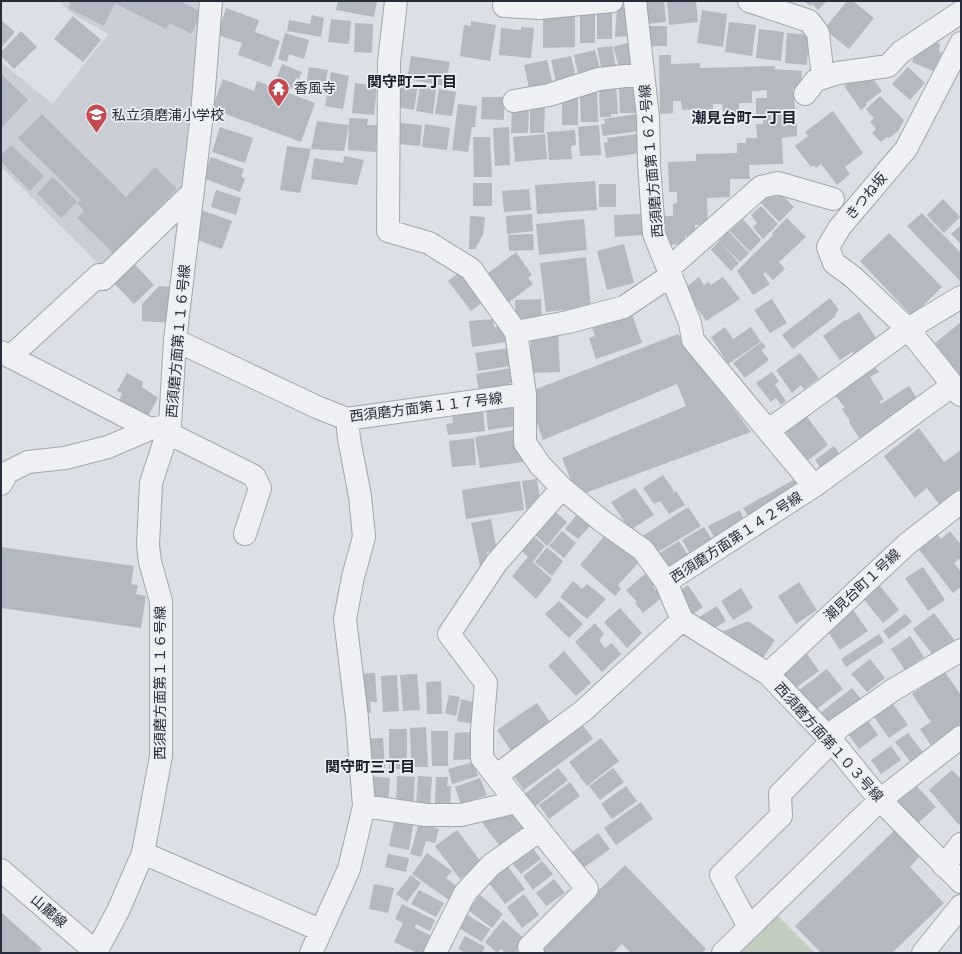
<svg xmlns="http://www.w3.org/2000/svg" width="962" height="954" viewBox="0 0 962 954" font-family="'DejaVu Sans','Noto Sans JP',sans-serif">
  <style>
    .built { fill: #cbced6 }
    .green { fill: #c1cebe }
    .building { fill: #b4b8c1 }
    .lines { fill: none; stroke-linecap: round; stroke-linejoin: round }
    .minor-casing { stroke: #a2a6ae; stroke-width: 24 }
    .minor { stroke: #eff0f4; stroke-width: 22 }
    .labels { text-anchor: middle; stroke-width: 3.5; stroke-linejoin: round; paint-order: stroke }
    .poi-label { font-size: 14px; fill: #272c3a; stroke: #ebeef3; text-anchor: start }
    .street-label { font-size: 14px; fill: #272c3a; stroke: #ebeef3 }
    .neighbourhood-label { font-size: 15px; font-weight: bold; fill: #1a1e2b; stroke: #ebeef3 }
  </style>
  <rect width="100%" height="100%" fill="#dcdfe5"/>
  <path class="built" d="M58 1H208L185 193 105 270 1 167V62L53 104 108 34 74 15Z"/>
  <path class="green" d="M777 915 815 953H736Z"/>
  <path class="building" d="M71 1H184L183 3 202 12 191 34 169 23 166 29 115 3 104 26 68 8Z
    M338 1H377L374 17 336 10Z
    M664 1 666 22 647 24 645 2Z
    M667 1H696L698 22 669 25Z
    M805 1H827L818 10 812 4 810 6Z
    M847 1H853L874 18 849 49 824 29Z
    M617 7H631L632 36 615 37Z
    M226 8 259 20 255 32 280 41 271 67 238 55 242 43 217 35Z
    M580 9H595V43H580Z
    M597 9 612 10V39H597Z
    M702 10 727 14 723 47 697 43Z
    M575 14V47L543 48V15Z
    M312 15 324 18 321 37 287 31 289 20 310 24Z
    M73 16 101 40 83 62 54 39Z
    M331 19 351 21 349 44 328 42Z
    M1 20 15 32 1 48Z
    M471 21 496 25 490 61 460 56 464 25 471 26Z
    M729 22 756 25 752 56 725 52Z
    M355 23 373 24 372 53 354 52Z
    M648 26H667V46H648Z
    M521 27 534 28 531 58 499 55 501 28 521 30Z
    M759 29 784 32 781 61 756 58Z
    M21 31 37 47 14 69 1 56V52Z
    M285 33 309 40 304 59 289 54 287 62 278 59Z
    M787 33 809 35 807 65 785 63Z
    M928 38 940 44 939 51 942 53 933 71 912 62 920 43Z
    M630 42 635 63 619 67 613 47Z
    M612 46 616 68 602 71 597 48Z
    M595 50 600 69 578 74 574 55Z
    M659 55H671V64L700 63V68L775 66 774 69 802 71 801 88 793 89 795 110 790 111V124L797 123V136L782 138 783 164 749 165 750 179H730V197L707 198 708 225H695V236H685V244L665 245 664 216H673V204L677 203V192H669L668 162 696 161V154L737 153V143H746V138H757L756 124H763V115L756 116V98H767V90L752 91V103H739V113L728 114V112H723L722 104H713V114H707V117L697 118V109L682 110 681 101H673V113L660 114Z
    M411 56 450 62 445 86 407 79Z
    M571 56 576 78 556 82 551 60Z
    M547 60 553 84 529 88 524 65Z
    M282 64 302 72 299 79 296 78 292 89 275 82Z
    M309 67 328 70 323 95 305 91Z
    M908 67 925 83 910 100 892 84Z
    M331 72 349 76 343 109 325 106Z
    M1 74 28 100 1 128Z
    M866 77H872L882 91 866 103 867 105 861 110 844 86 853 80 859 79 861 81Z
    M223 79 254 91 257 81 315 103 301 142 212 109Z
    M400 82 418 85 414 110 396 107Z
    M355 83 377 86 374 115 352 113Z
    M636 84 637 113H620L619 85Z
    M420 86 436 88 433 114 416 111Z
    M616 87 618 114H611V117H600L599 88Z
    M439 89 456 92 452 116 435 114Z
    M580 92H597L598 122H581Z
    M880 96 904 120 898 131 889 138 887 137 881 142 872 133 876 129 870 122 874 118 866 109Z
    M482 97H504V120L481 119Z
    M562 98H578V125H562Z
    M530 103 545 104 544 133H530Z
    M458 104 477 106 475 127H472L468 152 452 150Z
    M512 105 529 106 528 133H511Z
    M833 111 863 153 845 167 850 174 837 185 821 164 816 168 814 165 811 167 795 146 808 136 805 132Z
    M42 114 126 197 155 167 177 189 114 254 77 218 84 211 77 203 81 200 18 138Z
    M636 114 639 131 603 136 601 124H605L604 119Z
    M349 118 368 119 367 125H378L376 152 348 150 349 125 344 151 311 149 317 121 349 125Z
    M400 123 422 125 420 146 398 144Z
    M425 124 450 128 447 150 422 147Z
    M599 125 601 155 580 156 578 127Z
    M220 127 253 138 245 163 212 152Z
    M509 127 510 165 495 166 493 128Z
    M575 130 576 145 571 146 572 159 549 160 547 132Z
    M545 134 547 159 515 162 513 137Z
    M638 134 641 153 606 158 604 143 608 142 607 138Z
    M473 137H490L492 177H474Z
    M11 145 44 176 30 191 1 162V155Z
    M287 146 311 149 300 193 280 190Z
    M344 156 364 160 357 185 311 179 314 158 343 163Z
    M211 157 244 169 241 176 245 179 240 192 203 178Z
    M53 177 77 202 61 218 37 193Z
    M595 181 597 210 537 214 535 185Z
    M473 183H492V206H473Z
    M599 184H616V207H599Z
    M529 189 531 210 504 212 502 191Z
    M216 190 241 198 236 215 211 207Z
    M771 192 777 197 781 194 794 207 779 222 760 202Z
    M943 199 960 217 944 233 927 215Z
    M761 206 778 224 763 239 753 227 757 223 751 215Z
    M201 210 232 221 222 249 192 238Z
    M922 213 961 253V282L907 226Z
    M532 214 533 231 507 234 506 216Z
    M643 214 644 235 615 237 614 215Z
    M470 216 485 217 483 235 475 249H469Z
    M787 218 806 237 779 262 785 269 773 280 765 272 763 274 770 284 753 295 737 271 773 235 772 233Z
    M584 219 587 250 539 255 536 224Z
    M743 219 761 240 750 252 730 231Z
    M961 225V244L951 234Z
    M728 231 749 253 740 262 719 241Z
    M889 233 942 287 912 316 860 261Z
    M533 234 534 250 509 251 508 235Z
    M719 241 739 263 731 271 711 250Z
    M624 244 634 283 607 290 597 251Z
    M516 252 532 275 528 278 533 284 508 303 487 274Z
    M586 257 591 307 546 312 540 263Z
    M129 258 154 285 134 304 109 278Z
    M462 270 484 301 471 311 448 281Z
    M699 277 704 285 709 282 711 285 723 277 740 299 706 321 684 289Z
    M159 286 172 287 170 323 142 321V304Z
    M830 298 839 310 835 314 836 316 793 349 782 335Z
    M541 299 542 317 516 319 515 300Z
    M772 299 787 323 770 333 754 310Z
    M859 312 876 338 854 354 852 352 840 360 823 336 845 320 846 321Z
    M632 314 642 343 596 359 589 338 595 336 592 328Z
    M493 319 494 327 505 326 506 342 472 347 469 321Z
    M961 322V376L935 343Z
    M725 327 733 339 751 327 761 342 728 364 711 337Z
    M558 331 560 372 532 373 530 333Z
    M678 334 751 432 577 496 562 458 686 406 677 384 543 440 526 393Z
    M762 342 766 347 761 350 769 360 745 378 733 363Z
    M509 348 510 366 478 371 475 353Z
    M800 353 819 378 804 389 801 385 792 393 776 370Z
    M874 366 879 372 870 377 884 399 880 401 881 404 909 386 919 401 861 441 849 422 850 421 842 409 845 408 833 392Z
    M512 368 514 383H509L510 389 479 391 476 374Z
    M772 372 779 381 775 385 786 401 781 405 776 398 771 402 756 383Z
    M127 373 143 382 142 387 158 398 147 418 119 401 122 393 117 391Z
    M514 403 516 426 488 430 486 408Z
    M483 409 485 431 448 435 446 424 453 423 452 414Z
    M805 414 828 445 807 461 784 430Z
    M919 428 944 462 961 450V488L939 504 927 488 915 498 884 456Z
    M514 430 520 446 523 462 480 468 475 437Z
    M474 438 476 465 452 467 449 441Z
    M834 446 844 460 825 475 815 460Z
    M663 475 674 491 669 495 676 491 685 505 669 514 660 501 654 504 643 488Z
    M797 478 802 490 750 519 743 508Z
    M537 479 540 500 535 508 526 509 522 481Z
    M520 481 524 510 466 519 462 490Z
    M635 488 654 515 630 530 611 502Z
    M688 507 701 526 653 555 641 537Z
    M552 509 567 522 547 546 532 532Z
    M740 510 745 522 714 537 708 526Z
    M578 513 592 524 578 539 565 529Z
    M491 519 497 550 487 552 489 564 480 566 471 523Z
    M704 527 713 541 691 556 682 540Z
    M562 531 576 543 564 558 549 546Z
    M950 531 961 545V558L954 563 961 572V587L953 593 917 547 936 533 941 539Z
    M529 533 545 546 533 562 552 579 536 599 512 576 528 557 518 547Z
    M606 534 641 560 618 585 621 589 615 596 580 565Z
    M679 541 690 558 669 571 658 554Z
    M1 547 134 566 131 584 138 585 136 594 146 596 141 628 1 608Z
    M547 547 563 561 552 576 535 562Z
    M923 567 945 600 928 611 905 578Z
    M645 574 655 586 653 587 658 592 660 591 664 596 643 613 635 603 637 602 626 590Z
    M573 581 582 589 587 584 606 599 587 619 560 597Z
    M799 582 817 610 796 624 778 596Z
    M878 583 899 610 883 623 861 596Z
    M688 585 703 607 689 617 674 594Z
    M741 588 753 608 733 620 721 601Z
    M559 601 583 624 569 638 545 614Z
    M717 606 726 621 705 634 696 619Z
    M851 607 868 631 840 650 824 626Z
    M620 608 642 633 627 648 604 622Z
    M934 613 956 642 935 658 913 629Z
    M905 614 912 622 889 639 883 631Z
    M748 621 775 640 762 659 712 636Z
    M595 623 604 634 599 640 605 648 612 643 621 654 602 672 575 642Z
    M879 634 884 642 846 667 841 659Z
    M910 636 924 657 905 670 891 649Z
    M804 650 819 671 794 689 779 668Z
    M564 651 591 683 576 696 548 666Z
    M870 659 885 678 867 692 851 674Z
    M827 669 843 689 814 711 798 691Z
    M944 671 961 695V728L933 748 920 729 931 722 912 694Z
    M375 673 377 702H370L371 713 360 714 357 674Z
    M417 674 420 710 403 711 400 675Z
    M397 675 399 711 383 712 381 676Z
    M441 681 442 714H427L426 682Z
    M852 688 862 700 830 726 819 714Z
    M449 695 460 697 456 716 445 713Z
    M461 699 477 703 473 724 457 721Z
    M537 703 552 725 512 752 497 730Z
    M893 704 908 725 889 738 874 717Z
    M868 721 878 735 859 749 849 735Z
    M581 723 593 739 524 790 512 774Z
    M426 727 428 767H411L410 728Z
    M389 729H407V769H389Z
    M431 731H448V766H432Z
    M475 732 476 759 453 760 455 733Z
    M908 733 926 756 914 766 895 742Z
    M383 738 385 768 363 769 362 739Z
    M601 738 619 761 587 786 569 762Z
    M891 746 901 760 881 774 871 760Z
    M473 762 478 776 452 784 448 769Z
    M558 768 568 780 532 809 522 796Z
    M613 768 624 782 600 800 589 786Z
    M952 770 961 779V823L959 825 929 790Z
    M367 776 390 778 388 803 366 801Z
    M397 776 415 777 413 807 396 806Z
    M418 776 432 777 430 807 416 805Z
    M436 777H448L447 786H451L450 805H435Z
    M480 778 487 795 461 804 455 787Z
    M911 780 936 807 916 825 891 797Z
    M570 782 580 796 549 819 539 805Z
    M626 786 637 801 612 819 601 804Z
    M641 802 653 819 616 845 604 828Z
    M513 809 528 830 502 849 478 817Z
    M394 821 413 825 409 850 389 846Z
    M419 823 439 829 435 843 426 841 421 857 410 854Z
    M896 829 921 855 910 867 944 903 892 953H821L795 926Z
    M457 830 481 862 460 879 435 846Z
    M598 833 610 849 579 871 568 855Z
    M531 846 541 859 521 874 511 862Z
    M427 853 452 871 446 878 459 888 449 900 412 874Z
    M388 854 409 858 406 872 385 867Z
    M542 861 553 874 533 890 523 876Z
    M506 864 525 889 505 904 486 879Z
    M625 865 706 949 702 953H631L622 944 613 953H542L538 949Z
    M411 875 421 883 407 902 396 894Z
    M554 879 565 893 546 906 536 893Z
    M374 884 394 888 388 913 369 909Z
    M419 890 444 903 436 917 411 904Z
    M524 894 539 915 522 928 507 907Z
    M480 895 503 914 492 928 468 910Z
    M402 904 435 920 430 931 416 924 415 928 432 936 424 953H417L394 942 403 923 395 919Z
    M1 912 42 949 39 953H1Z
    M463 912 490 929 482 942 454 925Z
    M503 920 526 940 515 953H506L501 949 497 953 485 942Z
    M465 936 485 947 482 953H466L458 949Z"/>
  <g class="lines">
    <defs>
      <path id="minor" d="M396 1 389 62 388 231 429 243 471 269 516 332 525 394V443L540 465 562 488 602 521 643 550 666 582 682 620
        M635 1 648 117 649 164 654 234 690 323 693 340 814 486
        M749 1 809 21 818 33 823 78
        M504 6 539 8 612 1
        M961 43 906 149 840 227 828 247 834 263 853 277 908 329 961 395
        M805 94 816 80 838 73 888 66 901 52 961 12
        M514 101 549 95 599 79 643 74
        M667 266 676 262 761 187 778 183 833 199
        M103 279 192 193
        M516 332 568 322 624 307 670 276
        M175 340 319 408 347 419 525 394
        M1 352 150 429
        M10 357 99 275
        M769 430 908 329 961 297
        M166 432 254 476 260 488 245 534
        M1 484 8 472 28 462 65 458 108 447 150 429 170 425
        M666 582 814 486 953 385
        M682 620 768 674 832 741 880 800 961 882
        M768 674 907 544 961 502
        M496 776 482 758V730L486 683 449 634 497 562 562 488
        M364 806 426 815H461L508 804 515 799
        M143 853 320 930
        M944 866 961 844
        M1 870 97 953
        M749 927 721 875 781 816 780 794 832 741 837 729 893 690 961 650
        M96 952 118 911 143 853 161 756V601L150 562 148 545 151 483 170 425 175 340 202 114 211 1
        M311 953 349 869 364 806 357 718 345 619 353 577 364 537 360 496 349 439 347 419
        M435 953 465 893 491 865 540 830
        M533 953 529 947 587 889 496 776 583 711 682 620
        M723 953 880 800 961 737
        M923 953 961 906"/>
    </defs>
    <use href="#minor" class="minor-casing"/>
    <use href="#minor" class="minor"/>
  </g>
  <defs>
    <symbol id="temple-pin" viewBox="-11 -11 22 30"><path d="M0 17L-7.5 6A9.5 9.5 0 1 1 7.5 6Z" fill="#c14b50" stroke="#ebeef3"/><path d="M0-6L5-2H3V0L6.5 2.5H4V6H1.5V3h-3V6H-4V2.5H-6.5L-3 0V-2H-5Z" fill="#fff"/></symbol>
    <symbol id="school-pin" viewBox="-11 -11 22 30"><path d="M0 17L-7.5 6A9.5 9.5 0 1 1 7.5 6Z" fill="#c14b50" stroke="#ebeef3"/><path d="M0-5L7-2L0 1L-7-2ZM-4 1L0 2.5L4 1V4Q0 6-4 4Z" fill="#fff"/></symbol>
  </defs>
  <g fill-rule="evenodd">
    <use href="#temple-pin" x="266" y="76" width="25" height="34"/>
    <use href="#school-pin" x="84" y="102" width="25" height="34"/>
  </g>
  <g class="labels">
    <g class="poi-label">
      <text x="294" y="93">香風寺</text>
      <text x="112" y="120">私立須磨浦小学校</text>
    </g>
    <g class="street-label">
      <text transform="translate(651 161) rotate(-95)" y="5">西須磨方面第１６２号線</text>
      <text transform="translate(866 196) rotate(-50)" y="5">きつね坂</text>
      <text transform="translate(178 341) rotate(-85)" y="5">西須磨方面第１１６号線</text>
      <text transform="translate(426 407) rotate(-7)" y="5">西須磨方面第１１７号線</text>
      <text transform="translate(736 537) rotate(-33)" y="5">西須磨方面第１４２号線</text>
      <text transform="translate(862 585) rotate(-43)" y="5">潮見台町１号線</text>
      <text transform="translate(160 683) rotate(-90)" y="5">西須磨方面第１１６号線</text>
      <text transform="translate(829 742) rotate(48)" y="5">西須磨方面第１０３号線</text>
      <text transform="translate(49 911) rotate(41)" y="5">山麓線</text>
    </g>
    <g class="neighbourhood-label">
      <text x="412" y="87">関守町二丁目</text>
      <text x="744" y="123">潮見台町一丁目</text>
      <text x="370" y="772">関守町三丁目</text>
    </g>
  </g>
  <rect width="962" height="954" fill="none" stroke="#272c3a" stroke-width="4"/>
</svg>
